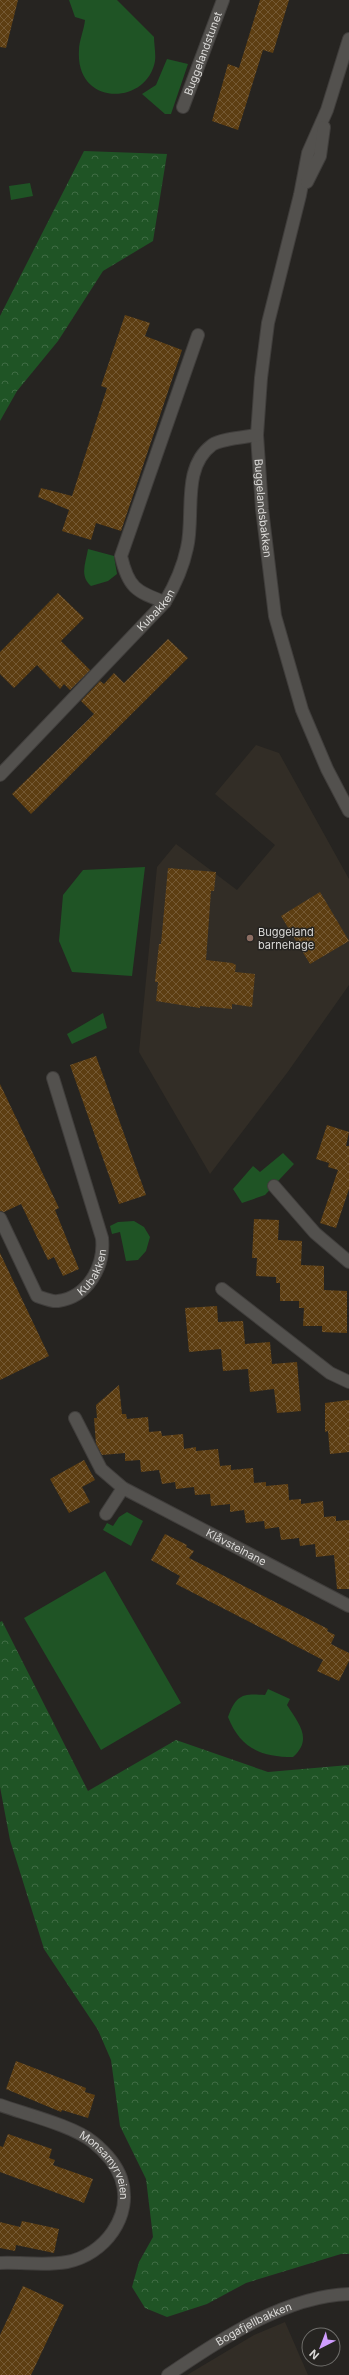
<svg xmlns="http://www.w3.org/2000/svg" width="349" height="2375" viewBox="0 0 349 2375" font-family="Inter,sans-serif">
  <style>
    .built { fill: #322d26 }
    .green { fill: #1f5425 }
    .forest { fill: url(#forest-crowns) }
    .building { fill: url(#building-cross-hatch) }
    .lines { fill: none; stroke-linecap: round; stroke-linejoin: round }
    .minor-casing { stroke: #403e3c; stroke-width: 14 }
    .minor { stroke: #53514e; stroke-width: 12 }
    .education-dot { fill: #8d6e63; stroke: #262421; stroke-width: 1.5 }
    .labels { text-anchor: middle; stroke-width: 3; stroke-linejoin: round; paint-order: stroke }
    .street-label { font-size: 11px; fill: #dbdad8; stroke: #262421 }
    .poi-label { font-size: 11px; fill: #dbdad8; stroke: #262421; text-anchor: start }
  </style>
  <defs>
    <pattern id="forest-crowns" width="20" height="18" patternUnits="userSpaceOnUse"><rect width="20" height="18" fill="#1f5425"/><path d="M2 6a3 3 0 1 1 6 0M12 15a3 3 0 1 1 6 0" fill="none" stroke="#3f6c44"/></pattern>
    <pattern id="building-cross-hatch" width="8" height="8" patternUnits="userSpaceOnUse"><rect width="8" height="8" fill="#5d3e12"/><path d="M0 0l8 8M0 8l8-8" fill="none" stroke="#745934"/></pattern>
  </defs>
  <rect width="100%" height="100%" fill="#262421"/>
  <path class="built" d="M256 745 279 753 349 879V985L287 1073 210 1174 139 1052 157 867 176 844 237 890 275 845 215 794Z
    M285 2322 308 2375H187L254 2335Z"/>
  <path class="green" d="M69 0H117L154 37C154 44 156 54 155 61 147 106 75 107 79 50 79 41 84 30 85 20L75 17Z
    M167 59 188 64 171 114H165L142 94 156 85Z
    M30 183 33 196 11 200 9 186Z
    M88 549 114 556 117 574 108 581 91 586C79 576 86 562 88 549Z
    M145 867 132 976 72 972 59 941 63 895 83 870Z
    M103 1013 107 1028 72 1044 67 1034Z
    M283 1153 294 1164 265 1195 242 1203 233 1189 253 1166 260 1172Z
    M134 1221 144 1227 150 1237 146 1251 138 1260 126 1261 120 1232 112 1234 110 1226 118 1222Z
    M127 1512 143 1521 131 1546 103 1530 107 1523 113 1526 119 1517Z
    M105 1571 181 1703 101 1750 24 1618Z
    M268 1689 290 1699 287 1705C299 1724 313 1739 293 1757 261 1757 240 1748 228 1717 236 1695 242 1693 265 1695Z"/>
  <path class="forest" d="M84 151 167 154 153 241 103 271 58 341 17 391 0 421V316Z
    M2 1621 88 1791 176 1740 268 1772 349 1765V2254H341L246 2283 207 2304 167 2317 145 2308 132 2287 139 2262 153 2237 146 2179 120 2126 111 2060 98 2030 44 1949 10 1840 0 1787V1622Z"/>
  <path class="building" d="M0 0H18L6 48 0 47Z
    M260 0H289L273 53 263 50 238 130 212 121 228 64 239 68Z
    M125 315 150 323 145 336 182 350 121 531 96 523 91 540 62 531 69 510 38 497 41 488 72 496 107 388 101 386Z
    M58 593 84 618 61 641 90 670 70 690 64 684 60 689 37 665 14 688 0 674V652Z
    M168 639 188 658 31 814 12 794 94 714 81 701 100 681 104 684 114 673 124 683Z
    M168 868 216 872 214 891H211L206 960 232 963 236 965 235 972 255 974 252 1007 232 1004V1009L200 1006V1008L156 1001 158 982H155L159 944H161Z
    M320 892 349 941 310 964 281 916Z
    M96 1056 146 1195 119 1204 70 1065Z
    M0 1084 59 1208 55 1210 79 1269 63 1276 54 1257 48 1260 21 1204 4 1212 0 1211Z
    M327 1125 349 1132 346 1146H349V1189L336 1228 320 1223 338 1170 328 1167 329 1163 316 1159Z
    M254 1219 279 1220 278 1240 302 1241 301 1265 324 1266V1290L347 1291V1333L322 1332V1326H303L304 1308H299V1301H280V1283H276V1277L256 1276 257 1258H252Z
    M0 1253 49 1356 0 1380Z
    M217 1306 218 1322 243 1321 245 1344 270 1342 272 1364 297 1362 301 1411 277 1413 274 1389 250 1392 248 1369 223 1371 221 1349 189 1352 185 1308Z
    M119 1385 122 1414H126L127 1419 148 1417 149 1432 161 1431 162 1436 183 1434 184 1449 196 1447V1451L218 1449 220 1466 231 1465V1470L253 1468 254 1483 266 1482V1486L288 1484 289 1500 301 1499V1504L323 1501 324 1517 336 1516V1521L349 1520V1589H337L334 1555 316 1557 315 1544 300 1546 299 1538 281 1540 279 1527 265 1529 264 1521 246 1523 244 1510 230 1512V1504L211 1506 210 1494 195 1495 194 1487 176 1489 175 1482 162 1484 159 1470 141 1472 140 1460 125 1461V1453L102 1455 96 1444 94 1418H97L96 1405Z
    M349 1400V1452L330 1454 328 1431 325 1432V1403Z
    M84 1460 95 1480 82 1487 90 1502 69 1513 50 1479Z
    M165 1534 187 1545 186 1547 194 1551 189 1558 328 1629 327 1631 335 1635 331 1644 349 1653V1661L339 1681 317 1671 323 1660 176 1584 180 1576 151 1560Z
    M16 2061 86 2088 85 2092 95 2095 88 2118 62 2110 61 2112 6 2089Z
    M8 2134 52 2149 49 2158 55 2160 53 2165 93 2179 84 2203 0 2172V2146L3 2147Z
    M22 2221 59 2229 54 2253 16 2245 15 2251 0 2248V2222L20 2227Z
    M23 2286 64 2305 31 2375H0V2335Z"/>
  <g class="lines">
    <defs>
      <g id="minor">
        <path id="s1" d="M349 39 327 110 308 153 300 195 268 323 261 378 257 435 262 509 275 616 302 710 327 769 349 811"/>
        <path id="s2" d="M183 107 223 0"/>
        <path d="M307 182 320 156 324 127"/>
        <path d="M165 602C136 592 128 587 121 556L198 335"/>
        <path id="s3" d="M0 775 165 602C175 585 183 567 187 548 195 515 181 468 212 445 220 439 246 437 257 435"/>
        <path d="M274 1186 315 1233 349 1262"/>
        <path id="s4" d="M0 1218 37 1296C43 1298 52 1302 58 1301 88 1297 105 1266 102 1238L53 1078"/>
        <path d="M222 1289 330 1373 349 1382"/>
        <path id="s5" d="M75 1418 101 1469 123 1488 349 1606"/>
        <path d="M106 1514 123 1488"/>
        <path id="s6" d="M0 2105C25 2114 74 2126 93 2142 104 2151 116 2164 121 2178 134 2216 104 2255 67 2262 45 2266 22 2262 0 2263"/>
        <path id="s7" d="M168 2375C219 2340 285 2296 349 2294"/>
      </g>
    </defs>
    <use href="#minor" class="minor-casing"/>
    <use href="#minor" class="minor"/>
  </g>
  <circle class="education-dot" cx="250" cy="938" r="4"/>
  <g class="labels">
    <g class="street-label">
      <text dy="4" stroke="none"><textPath href="#s2" startOffset="57">Buggelandstunet</textPath></text>
      <text dy="4" stroke="none"><textPath href="#s1" startOffset="482">Buggelandsbakken</textPath></text>
      <text dy="4" stroke="none"><textPath href="#s3" startOffset="227">Kubakken</textPath></text>
      <text dy="4" stroke="none"><textPath href="#s4" startOffset="156">Kubakken</textPath></text>
      <text dy="4" stroke="none"><textPath href="#s5" startOffset="214">Klåvsteinane</textPath></text>
      <text dy="4" stroke="none"><textPath href="#s6" startOffset="127">Monsamyrveien</textPath></text>
      <text dy="4" stroke="none"><textPath href="#s7" startOffset="100">Bogafjellbakken</textPath></text>
    </g>
    <g class="poi-label">
      <text x="258" y="936">Buggeland<tspan x="258" dy="13">barnehage</tspan></text>
    </g>
  </g>
  <g transform="translate(321 2347) rotate(222)"><circle r="19" fill="#262421" stroke="#6e6d6a"/>
  <path d="M0-3L7 15L0 10L-7 15Z" fill="#d09dff"/>
  <text y="-6" font-size="11" font-weight="bold" text-anchor="middle" fill="#dbdad8">N</text>
  </g>
</svg>
